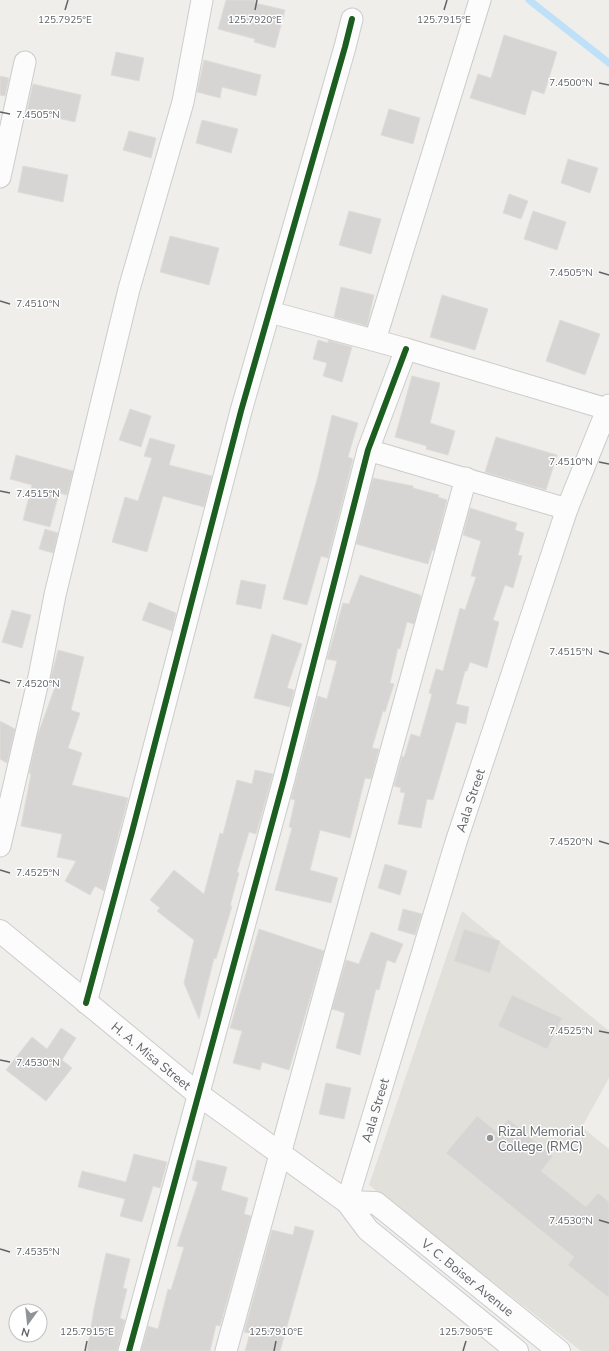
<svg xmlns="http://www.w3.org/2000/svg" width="609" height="1351" viewBox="0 0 609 1351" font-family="'Nunito Sans',sans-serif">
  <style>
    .education { fill: #e2e0da }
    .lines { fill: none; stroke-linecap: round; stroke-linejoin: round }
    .stream { stroke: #bfe0f9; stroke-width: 7 }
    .building { fill: #d6d5d3; stroke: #deddd9 }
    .minor-casing { stroke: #cbcccc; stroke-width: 23 }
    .tertiary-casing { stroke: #cbcccc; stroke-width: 24 }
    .minor { stroke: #fdfcfc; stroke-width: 21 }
    .tertiary { stroke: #fdfcfc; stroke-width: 22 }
    .cycleway-casing { stroke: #fff; stroke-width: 8 }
    .cycleway { stroke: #1b5e20; stroke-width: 6 }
    .ticks { fill: none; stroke: #5f6368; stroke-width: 1.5 }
    .poi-dot { fill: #919496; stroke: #fff; stroke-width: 1.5 }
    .labels { text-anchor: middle; stroke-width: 3; stroke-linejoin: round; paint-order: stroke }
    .street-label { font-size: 13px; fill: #5f6368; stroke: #fff }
    .poi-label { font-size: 13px; fill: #5f6368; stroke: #fff; text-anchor: start }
    .ticks-label { font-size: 10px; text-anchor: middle; fill: #5f6368; stroke: #fff; stroke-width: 3; stroke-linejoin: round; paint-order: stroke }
  </style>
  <rect width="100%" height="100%" fill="#efeeea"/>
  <path class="education" d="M462 911 609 1031V1078L582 1127 609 1149V1351H581L369 1185Z"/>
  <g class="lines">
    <path class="stream" d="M529 0 609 63"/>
  </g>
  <path class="building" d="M226 0H256L255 3 285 10 275 48 254 42 255 39 218 29Z
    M504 35 557 52 544 94 532 90 525 115 470 98 478 74 491 78Z
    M116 52 144 58 139 81 111 75Z
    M204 60 261 75 256 96 222 87 220 98 197 92Z
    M0 76 9 78 5 96 0 95Z
    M33 84 81 95 75 122 27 111Z
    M389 109 420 118 413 144 381 135Z
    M202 120 238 129 231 153 196 143Z
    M129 131 156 138 151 158 123 150Z
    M568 159 598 168 590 193 561 183Z
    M23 166 68 175 63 202 18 192Z
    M509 194 528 201 521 219 503 213Z
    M349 211 381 219 371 254 339 245Z
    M533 211 566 222 557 250 524 239Z
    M170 236 219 248 209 285 160 272Z
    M341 287 374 295 367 326 334 317Z
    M442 295 488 309 475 350 430 337Z
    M560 320 600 334 585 375 546 361Z
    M318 340 328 343V340L352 347 342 382 323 376 327 363 313 359Z
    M412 376 440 383 430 423 455 431 448 455 426 449 427 446 395 437Z
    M130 409 151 416 141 447 119 440Z
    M332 415 358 423 348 457 353 459 328 558 321 556 307 605 283 599 318 476Z
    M496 437 557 455 546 490 485 472Z
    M150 438 175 445 169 465 212 476 204 507 163 496 147 552 112 542 125 497 138 501 152 458 144 456Z
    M16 455 73 471 67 495 59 493 50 527 23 520 32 485 10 479Z
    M373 478 413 486V488L439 495 438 497 447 500 434 551 432 550 428 564 356 544Z
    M470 508 517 523 515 530 524 533 518 555 522 556 513 588 505 585 493 620 499 622 487 668 470 662 467 671H465L456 704 469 707 466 724 456 722 433 800 427 799 421 828 398 824 405 793 400 792 401 788 394 786 402 756 404 757 411 734 420 737 432 694 429 693 436 669 443 671 460 608 465 610 476 577 471 576 481 541 463 535Z
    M45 529 58 533 53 553 39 549Z
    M360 575 420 595 421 597 414 624 407 622 400 649 398 648 390 683 394 684 385 712 383 711 372 748 379 749 371 779 365 778 350 838 320 830 310 870 338 878 331 903 275 890 292 828 289 827 295 800 291 799 318 696 327 699 337 661 327 659 330 649 343 603 349 604Z
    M241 580 266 585 261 609 236 604Z
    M149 602 176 613 172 631 142 620Z
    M12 610 31 615 22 648 2 642Z
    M272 634 302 644 287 688 294 690 290 707 254 698Z
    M58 650 84 657 71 710 80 713 68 748 82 753 72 785 128 798 104 891 95 886 90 895 65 881 76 861 57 857 62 834 21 826 31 774 29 773 37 737 55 687 49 685Z
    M0 721 15 729 7 763 0 759Z
    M255 770 273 774 256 834 249 832 237 872 239 873 230 906H232L216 959 214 958 199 1019 184 983 194 940 157 911 160 908 150 900 174 870 204 894 220 833 223 834 237 780 252 784Z
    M385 864 407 871 400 895 378 888Z
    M403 909 422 914 415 935 398 930Z
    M259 929 324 951 289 1070 262 1062 260 1070 233 1063 242 1031 230 1028Z
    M464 929 500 941 490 973 454 961Z
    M371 932 403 944 395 963 387 960 379 990 376 989 360 1055 336 1048 345 1013 332 1009 346 960 359 964Z
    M512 995 562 1018 547 1049 498 1026Z
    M61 1028 76 1038 62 1060 72 1068 46 1101 6 1070 32 1037 47 1049Z
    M326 1083 351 1088 344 1119 319 1114Z
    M477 1116 498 1133 508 1119 553 1156 541 1171 586 1207 598 1193 609 1202V1298L568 1265 574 1257 446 1153Z
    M134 1154 167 1162 160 1188 153 1186 142 1222 120 1216 125 1199 78 1187 82 1171 126 1182Z
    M197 1160 227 1167 221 1190 248 1198 244 1214 251 1216 220 1326 216 1325 210 1351H141L148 1326 158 1329 168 1289 171 1290 184 1247 177 1246 198 1182 192 1180Z
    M295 1226 314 1231 280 1351H245L250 1333 244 1332 272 1230 293 1235Z
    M106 1253 130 1259 123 1288 127 1289 120 1318 125 1320 117 1351H87L94 1309Z"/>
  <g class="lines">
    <defs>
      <g id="minor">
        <path d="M0 177 25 62"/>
        <path d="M270 312 406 349 607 409"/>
        <path d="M375 340 480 0"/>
        <path d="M368 450 567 509"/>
        <path d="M0 846 39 677 55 595 129 289 183 102 202 0"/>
        <path d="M86 1003 132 832 241 411 345 47 352 19"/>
        <path id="s1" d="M347 1202 456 842 567 509 609 405"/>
        <path d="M129 1351 284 779 368 450 406 349"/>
        <path d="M226 1351 466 478"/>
      </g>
      <g id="tertiary">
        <path id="s2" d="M0 931 198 1094 347 1202 368 1230 517 1351"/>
        <path id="s3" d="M347 1202 376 1203 559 1351"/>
      </g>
    </defs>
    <use href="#minor" class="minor-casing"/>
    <use href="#tertiary" class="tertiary-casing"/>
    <use href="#minor" class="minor"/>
    <use href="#tertiary" class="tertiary"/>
    <defs>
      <path id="cycleway" d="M86 1003 132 832 241 411 345 47 352 19
        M129 1351 284 779 368 450 406 349"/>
    </defs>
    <use href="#cycleway" class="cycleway-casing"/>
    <use href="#cycleway" class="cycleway"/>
  </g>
  <path class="ticks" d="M65 10 68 0M255 10 257 0M444 10 447 0M599 83 609 85M0 112 10 114M599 272 609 275M0 301 10 304M599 462 609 464M0 491 10 493M599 651 609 654M0 680 10 683M599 841 609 844M0 870 10 873M599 1031 609 1033M0 1060 10 1062M599 1220 609 1223M0 1249 10 1252M85 1351 87 1341M274 1351 276 1341M463 1351 466 1341"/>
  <circle class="poi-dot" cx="490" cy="1138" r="4"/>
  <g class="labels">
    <g class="street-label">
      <text dy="5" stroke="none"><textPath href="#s1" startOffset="420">Aala Street</textPath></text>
      <text dy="5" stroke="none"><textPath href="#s2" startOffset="196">H. A. Misa Street</textPath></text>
      <text dy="5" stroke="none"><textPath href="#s1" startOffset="96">Aala Street</textPath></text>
      <text dy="5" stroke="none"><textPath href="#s3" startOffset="147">V. C. Boiser Avenue</textPath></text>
    </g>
    <g class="poi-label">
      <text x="498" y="1136">Rizal Memorial<tspan x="498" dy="15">College (RMC)</tspan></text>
    </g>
  </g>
  <g class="ticks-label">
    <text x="65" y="23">125.7925°E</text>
    <text x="255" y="23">125.7920°E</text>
    <text x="444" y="23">125.7915°E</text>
    <text x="571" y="86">7.4500°N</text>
    <text x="38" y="118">7.4505°N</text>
    <text x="571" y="276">7.4505°N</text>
    <text x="38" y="307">7.4510°N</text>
    <text x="571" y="465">7.4510°N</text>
    <text x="38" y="497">7.4515°N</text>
    <text x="571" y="655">7.4515°N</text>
    <text x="38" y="687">7.4520°N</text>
    <text x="571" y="845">7.4520°N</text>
    <text x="38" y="876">7.4525°N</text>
    <text x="571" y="1034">7.4525°N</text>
    <text x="38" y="1066">7.4530°N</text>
    <text x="571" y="1224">7.4530°N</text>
    <text x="38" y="1255">7.4535°N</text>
    <text x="87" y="1335">125.7915°E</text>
    <text x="276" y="1335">125.7910°E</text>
    <text x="466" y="1335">125.7905°E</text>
  </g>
  <g transform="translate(28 1323) rotate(195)"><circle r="19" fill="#ffffff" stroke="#bfc1c3"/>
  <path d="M0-3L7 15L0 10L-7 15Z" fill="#919496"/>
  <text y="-6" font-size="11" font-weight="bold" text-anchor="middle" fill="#5f6368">N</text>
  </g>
</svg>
